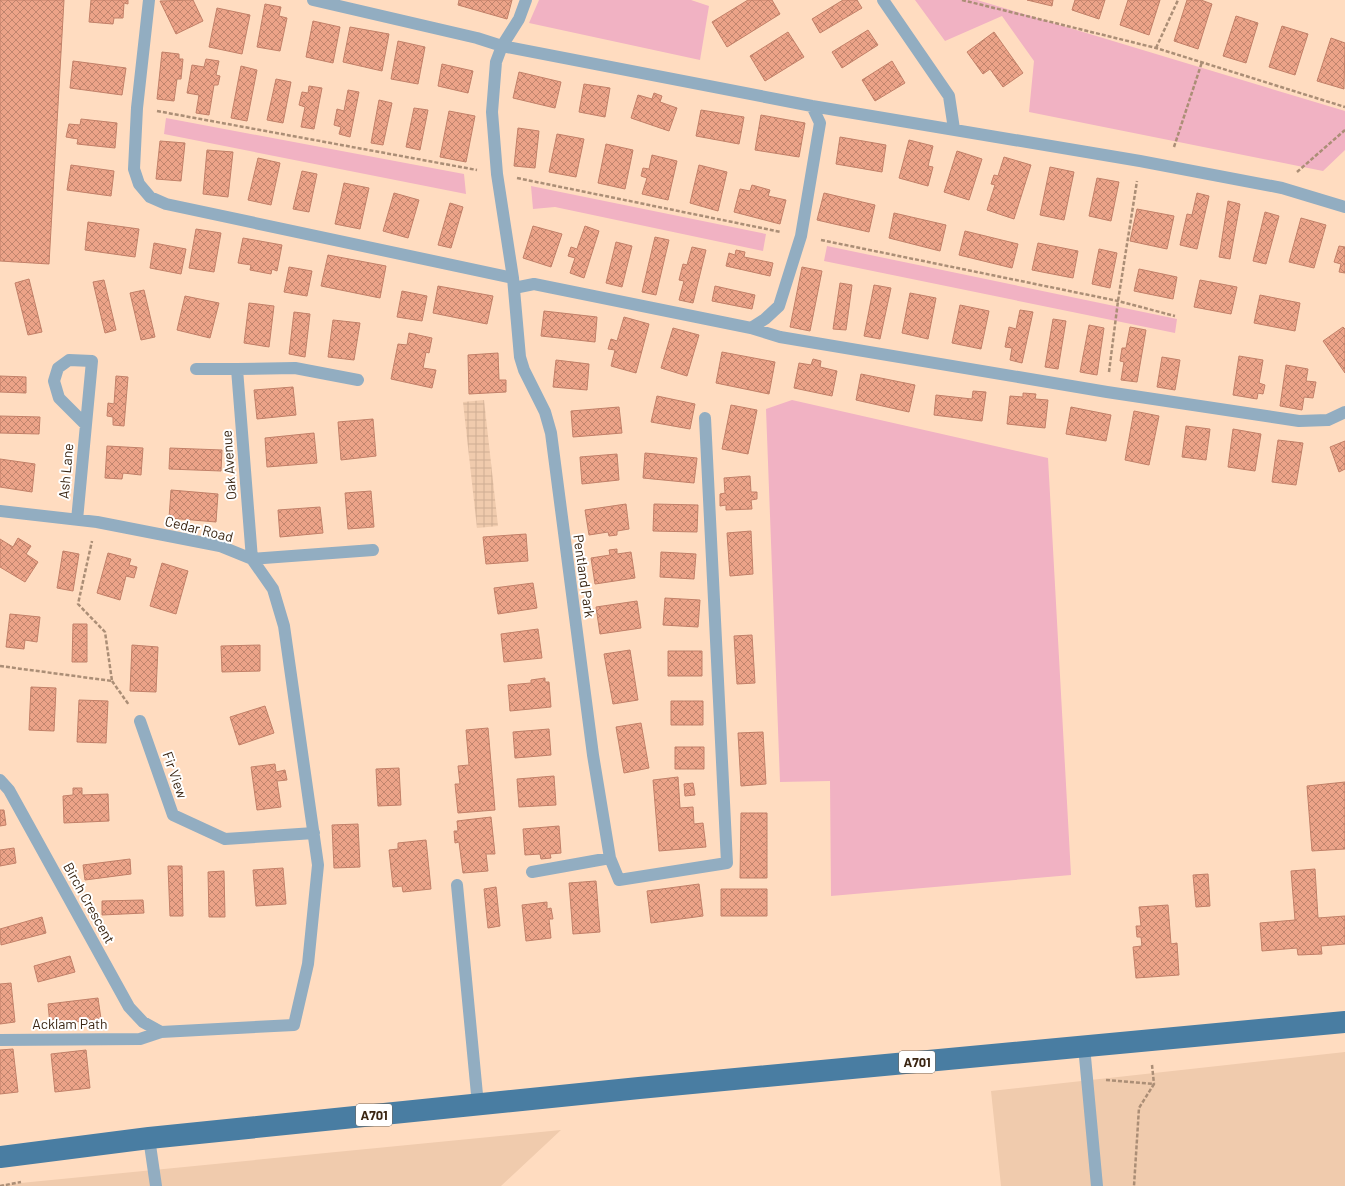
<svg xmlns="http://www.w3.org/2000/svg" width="1345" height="1186" viewBox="0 0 1345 1186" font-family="Barlow,sans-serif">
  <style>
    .built { fill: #f0cbad }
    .industrial { fill: url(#industrial-grid) }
    .grass { fill: #f1b2c3 }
    .building { fill: url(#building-cross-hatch); stroke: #c28068 }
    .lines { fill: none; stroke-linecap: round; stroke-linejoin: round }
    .path { stroke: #ab8e76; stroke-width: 2.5; stroke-dasharray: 4 2; stroke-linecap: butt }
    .service { stroke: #92adc1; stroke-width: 12 }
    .primary { stroke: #497da2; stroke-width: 22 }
    .labels { text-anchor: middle; stroke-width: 4; stroke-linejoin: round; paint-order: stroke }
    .shield { fill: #fff; stroke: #756659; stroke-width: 1 }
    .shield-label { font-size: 13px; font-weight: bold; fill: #3a2512 }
    .street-label { font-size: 14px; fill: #3a2512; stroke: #fff }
  </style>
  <defs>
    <pattern id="industrial-grid" width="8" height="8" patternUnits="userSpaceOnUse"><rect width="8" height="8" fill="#f0cbad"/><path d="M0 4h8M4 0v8" fill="none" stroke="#cfae94"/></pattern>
    <pattern id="building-cross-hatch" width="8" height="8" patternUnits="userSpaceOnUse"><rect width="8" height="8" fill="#eca388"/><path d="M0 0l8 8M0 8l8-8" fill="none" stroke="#c0856e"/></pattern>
  </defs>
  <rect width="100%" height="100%" fill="#ffdcc0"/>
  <path class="built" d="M1345 1052V1186H1001L991 1091Z
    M561 1130 501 1186H0V1185Z"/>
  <path class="industrial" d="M484 400 498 526 477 528 463 402Z"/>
  <path class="grass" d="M539 0H691L709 6 700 60 529 23Z
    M915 0H977L1345 111V150L1323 171 1029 112 1034 61 1002 16 945 41Z
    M166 118 464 174 466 194 164 134Z
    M531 186 766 234 763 251 555 207 533 209Z
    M827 246 1177 319 1175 333 824 261Z
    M792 400 1048 458 1071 875 831 896 830 781 780 782 766 409Z"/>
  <path class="building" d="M0 0H64L49 264 0 261Z
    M91 0H128V4L124 3 123 18H114L113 24 89 22Z
    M193 0 203 21 176 34 160 1Z
    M459 0H512L507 19 458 5Z
    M748 0H772L780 14 727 47 712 22Z
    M843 0H857L862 8 820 33 812 19Z
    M1027 0H1053L1052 6Z
    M1075 0H1105L1099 19 1072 10Z
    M1128 0H1160L1149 35 1120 25Z
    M1187 0H1201L1212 4 1198 49 1174 41Z
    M265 4 281 7 279 16 287 18 280 51 257 47Z
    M217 8 250 15 242 54 209 47Z
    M1236 16 1258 23 1246 63 1223 56Z
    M313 21 340 27 333 63 306 57Z
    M1282 26 1308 34 1295 75 1269 67Z
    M350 27 389 34 382 71 343 62Z
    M868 30 878 45 842 68 832 52Z
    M788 32 804 57 765 81 750 56Z
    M994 32 1023 73 1003 87 990 69 983 74 967 52Z
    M1331 38 1345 43 1344 89 1317 81Z
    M398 41 425 47 418 84 391 79Z
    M162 52 179 54V59H183L181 79H177L174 101 157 99Z
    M206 59 219 61 216 75 220 76 218 85H214L209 115 196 113 199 95 187 93 192 65 204 67Z
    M73 61 126 68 122 95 70 88Z
    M892 61 905 83 875 101 862 80Z
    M442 64 473 71 468 93 438 86Z
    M241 66 257 70 247 121 231 118Z
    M519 72 561 82 555 108 513 98Z
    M276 79 291 82 283 123 267 120Z
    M584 84 610 88 605 117 579 112Z
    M309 86 322 88 314 129 301 127 305 107 299 105 302 92 308 93Z
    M348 90 359 92 350 137 339 134 341 127 334 125 337 109 344 111Z
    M654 93 662 96 660 102 677 108 669 131 631 118 638 95 652 99Z
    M379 100 392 103 383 145 371 143Z
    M414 108 428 110 420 150 406 147Z
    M701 110 744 117 739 144 696 136Z
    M449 111 475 116 466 162 440 157Z
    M761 115 805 123 799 157 755 150Z
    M81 119 117 123 115 148 77 144 78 139 66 137 69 124 80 125Z
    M518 128 539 131 535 168 514 166Z
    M557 134 584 139 576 177 549 172Z
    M840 137 886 145 882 172 836 164Z
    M909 140 933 146 928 166 933 167 928 186 899 178Z
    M160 141 185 143 181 181 156 179Z
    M606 144 633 150 625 189 598 183Z
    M207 150 233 152 228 197 203 194Z
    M957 151 982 159 969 200 944 192Z
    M652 155 677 161 668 200 642 194 647 178 641 176 643 168 649 169Z
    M1004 157 1031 165 1014 219 987 210 995 185 991 184 994 175 998 176Z
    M258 158 280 163 271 205 248 200Z
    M71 165 114 171 111 196 67 190Z
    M699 165 727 172 718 211 690 203Z
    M1050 167 1074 172 1064 220 1040 215Z
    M302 171 317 174 309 212 293 209Z
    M1097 178 1119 182 1111 221 1089 216Z
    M344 183 369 188 360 229 335 224Z
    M752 185 770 190 768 196 786 200 780 224 734 212 740 189 750 191Z
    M394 193 419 200 408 238 383 231Z
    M824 193 875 205 869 232 817 220Z
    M1197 193 1209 196 1197 249 1180 245 1187 214 1192 215Z
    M1228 201 1240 204 1230 259 1219 257Z
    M450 203 463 207 451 248 438 245Z
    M1137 209 1174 216 1167 249 1130 241Z
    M1265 212 1279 216 1266 264 1253 261Z
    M894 213 946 225 940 251 889 238Z
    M1301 218 1326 225 1314 268 1289 262Z
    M88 222 139 229 135 257 85 250Z
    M533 226 562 234 551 267 523 258Z
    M585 226 599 231 584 278 570 273 575 258 568 256 571 247 577 249Z
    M196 229 221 233 214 272 189 268Z
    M965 231 1018 244 1012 268 959 255Z
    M655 237 669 240 656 295 642 292Z
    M243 238 282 245 277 271 272 269 271 274 250 270 251 265 238 263Z
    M616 242 632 246 622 287 606 283Z
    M154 243 186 249 181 274 150 268Z
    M1038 243 1078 251 1073 278 1032 270Z
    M1339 246 1345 247V273L1339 272 1341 264 1334 262Z
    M692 247 706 250 693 303 679 300 684 281 679 280 683 264 687 265Z
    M1099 249 1117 253 1110 288 1092 284Z
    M736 250 745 252 744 257 773 263 770 276 726 266 729 253 735 255Z
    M328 255 386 266 380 298 321 286Z
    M289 267 312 271 307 296 284 292Z
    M802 267 822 271 810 331 790 327Z
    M1139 269 1177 277 1173 299 1134 291Z
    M29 279 42 332 28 335 15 283Z
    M104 280 116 330 105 333 93 282Z
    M1200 280 1237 287 1231 314 1194 307Z
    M840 283 852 285 846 330 833 329Z
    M874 285 891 288 880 339 864 336Z
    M438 286 493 296 487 324 433 313Z
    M715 286 755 295 752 309 712 301Z
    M144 290 155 337 141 340 130 293Z
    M402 291 427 296 422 321 397 317Z
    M910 293 936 298 928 339 902 333Z
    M1260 295 1300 303 1295 331 1254 323Z
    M185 296 219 303 210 338 177 330Z
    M249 303 274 306 269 347 244 343Z
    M960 305 989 311 981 349 952 343Z
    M1020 310 1033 312 1022 363 1010 360 1012 348 1005 347 1009 327 1016 329Z
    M544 311 597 317 595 342 541 336Z
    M294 312 310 314 305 357 289 354Z
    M624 317 649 324 636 373 611 366 615 350 608 349 611 339 617 341Z
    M1053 319 1066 321 1058 369 1045 367Z
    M333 320 360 323 354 360 328 357Z
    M1089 325 1104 328 1097 375 1080 372Z
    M1130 327 1146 330 1137 382 1121 380 1124 362 1120 361 1122 348H1126Z
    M1343 327 1345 329V373L1323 341Z
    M673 328 699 335 687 376 661 368Z
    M409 333 432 338 429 353 426 352 423 368 436 370 432 388 391 379 398 344 407 345Z
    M722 352 775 362 769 394 716 383Z
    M498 353 499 380H506V392L469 394 468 355Z
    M1239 356 1263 360 1259 383 1265 385 1263 394 1258 393 1257 399 1233 395Z
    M1162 357 1180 360 1175 390 1157 387Z
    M813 359 821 361 820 367 837 371 832 396 794 388 799 363 811 365Z
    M556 360 589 364 587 390 553 387Z
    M1286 365 1308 369 1306 381 1316 382 1313 398 1304 397 1302 410 1280 406Z
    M861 374 915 385 909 412 856 400Z
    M0 376 26 377V393L0 392Z
    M116 376 128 377 124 426 113 425V417L107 416 108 403 114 404Z
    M293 387 296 415 257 419 254 390Z
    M973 391 986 392 982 421 934 415 936 395 972 399Z
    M1023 393 1036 394 1035 399 1048 400 1045 428 1007 424 1010 396 1023 397Z
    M657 396 695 404 690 429 651 422Z
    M731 405 757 410 748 454 722 449Z
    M619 407 622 433 573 437 571 411Z
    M1071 407 1111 415 1106 441 1066 434Z
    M1134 411 1159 416 1149 465 1125 460Z
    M0 416 40 417 39 434 0 433Z
    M373 419 376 456 341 460 338 422Z
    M1186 426 1210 429 1206 460 1182 457Z
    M1233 429 1261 434 1255 471 1228 467Z
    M314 433 317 463 267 467 265 438Z
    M1278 440 1303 443 1296 485 1272 482Z
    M1345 441V469L1339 472 1330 447Z
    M107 446 143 448 141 475 123 473 122 479 105 478Z
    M170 448 222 450 221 471 169 469Z
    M645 453 697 458 694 483 643 478Z
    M617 454 619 480 582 484 580 457Z
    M0 459 35 464 32 492 0 487Z
    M750 476 751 492H757V499L751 500 752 509 726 510V505L720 506V494L725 493 724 478Z
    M171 490 218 494 216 522 169 518Z
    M371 491 374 527 348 529 345 493Z
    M626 504 629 529 617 531V535L609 536 608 532 589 535 585 510Z
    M654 504 698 505 697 532 653 531Z
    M320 507 323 533 280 537 278 510Z
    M751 531 753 574 730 576 727 533Z
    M526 534 528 561 486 564 483 537Z
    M18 538 31 546 26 554 38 562 25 582 0 567V539L13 547Z
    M617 549V554L631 552 635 578 595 584 591 558 610 555 609 550Z
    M63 551 79 554 73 591 57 588Z
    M661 552 696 554 694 579 660 577Z
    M108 553 131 559 129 565 137 567 134 578 126 576 120 600 97 593Z
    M162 563 188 571 176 614 150 606Z
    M533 583 537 608 498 614 494 588Z
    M665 598 700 600 698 627 663 625Z
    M637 601 641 628 600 634 596 607Z
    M10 614 40 617 37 642 25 640 24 649 6 647Z
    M73 624H87V662H72Z
    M538 629 542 658 504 662 501 634Z
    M752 635 755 683 737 684 734 636Z
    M132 645 158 647 156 692 130 691Z
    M260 645V671L222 672 221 646Z
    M630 650 638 700 613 704 604 654Z
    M668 651H702V676H668Z
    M545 678V682H549L551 707 510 711 508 685 531 683V680Z
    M31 687 56 688 54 731 29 730Z
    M79 700 108 701 106 743 77 742Z
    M671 701H703V725H671Z
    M265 706 274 733 239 745 230 717Z
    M641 723 649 768 624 773 616 727Z
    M488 728 495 810 458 813 455 784H460L458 766 469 765 466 730Z
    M549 729 551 755 515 758 513 732Z
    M763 732 766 784 741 786 738 733Z
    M675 747H704V769H675Z
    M275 764 276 772 285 770 287 780 277 781 281 807 257 810 251 767Z
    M399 768 401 805 378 806 376 769Z
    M554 776 556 805 519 807 517 779Z
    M678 777 680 808 693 807 694 824 703 823 706 847 659 851 653 780Z
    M1345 782V849L1312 851 1307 786Z
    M693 783 695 795 685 796 684 784Z
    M73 788H82V795L108 794 109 821 64 823 63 796 73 795Z
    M0 810H4L6 825 0 826Z
    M741 813H767V878H740Z
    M491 817 495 854H486L488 871 463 873 459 842 455 843 454 831H458L457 821Z
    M358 824 360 867 334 868 332 825Z
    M559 826 561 853 550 854 551 858 541 859 540 854 525 855 523 829Z
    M426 840 431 889 403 892 402 886 393 887 389 850 398 849V843Z
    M14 848 16 863 0 866V850Z
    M130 859 131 874 85 880 83 865Z
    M168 866H182L183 916H170Z
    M283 868 286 904 256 906 253 870Z
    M1315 869 1318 918 1345 916V944L1321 946 1322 954 1298 955 1297 948 1262 951 1260 923 1295 920 1291 871Z
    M224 871 225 917H209L208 872Z
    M1208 874 1210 906 1196 907 1193 875Z
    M596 881 600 932 573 934 569 883Z
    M699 884 703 916 651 923 647 891Z
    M496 887 500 926 488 928 484 889Z
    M721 889H767V916H721Z
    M143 900 144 913 102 915V901Z
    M547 902V909L551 908 553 919H549L551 938 526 941 522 905Z
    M1168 905 1171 944 1177 943 1179 975 1136 978 1133 947 1142 946 1141 937H1137L1136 926H1141L1139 907Z
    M42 917 46 933 1 945 0 929Z
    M70 956 75 972 38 982 34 966Z
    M11 983 15 1022 0 1024V984Z
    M98 998 101 1019 50 1025 48 1004Z
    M13 1049 18 1092 0 1094V1050Z
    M86 1050 90 1088 55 1092 51 1054Z"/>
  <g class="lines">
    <path class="path" d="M962 0 1156 48 1345 107
      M1156 48 1178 0
      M157 111 477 170
      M1174 147 1202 62
      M1297 172 1345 130
      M517 178 781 232
      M821 240 1118 301 1175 316
      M1109 372 1118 301 1137 181
      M0 666 112 681 105 632 78 604 92 541
      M112 681 129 705
      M1152 1065 1154 1084
      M1106 1080 1154 1084 1139 1108 1134 1186
      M0 1186 21 1182"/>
    <path class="service" d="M149 0 137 108 134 169 139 184 150 197 166 204 513 278
      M313 0 477 38 502 46 812 106 1140 161 1282 188 1345 207
      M526 0 519 19 502 46 496 62 492 112 497 174 513 278 520 357 524 370 545 412 551 433 593 755 610 858 619 880 727 863 705 418
      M883 0 949 96 954 129
      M514 288 534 284 751 328 780 337 1107 392 1299 421 1328 420 1345 412
      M751 328 765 319 779 306 801 236 820 123 812 106
      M196 369H237
      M358 380 295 368 237 369 252 559 373 550
      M0 511 97 522 220 546 252 559 273 589 284 626 318 865 308 964 294 1025 161 1032 140 1039 0 1040
      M77 520 92 361 69 360 58 368 54 381 59 398 86 425
      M140 721 173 815 225 839 314 833
      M0 780 9 790 129 1007 143 1022 161 1032
      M532 872 610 858
      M457 885 478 1105
      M1084 1046 1097 1186
      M149 1138 156 1186"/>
    <path class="primary" d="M0 1157 149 1138 639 1088 1345 1022"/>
  </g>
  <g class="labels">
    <g class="shield">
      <rect x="899" y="1051" width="36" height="22" rx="3"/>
      <rect x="356" y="1104" width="36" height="22" rx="3"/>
    </g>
    <g class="shield-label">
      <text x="917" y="1067">A701</text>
      <text x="374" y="1120">A701</text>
    </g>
    <g class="street-label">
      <text transform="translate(229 465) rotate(-94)" y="5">Oak Avenue</text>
      <text transform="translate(66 471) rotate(-85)" y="5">Ash Lane</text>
      <text transform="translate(199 529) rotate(14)" y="5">Cedar Road</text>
      <text transform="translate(584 576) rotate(82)" y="5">Pentland Park</text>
      <text transform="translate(175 775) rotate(71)" y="5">Fir View</text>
      <text transform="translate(89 903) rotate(61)" y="5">Birch Crescent</text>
      <text x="70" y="1029">Acklam Path</text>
    </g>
  </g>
</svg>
